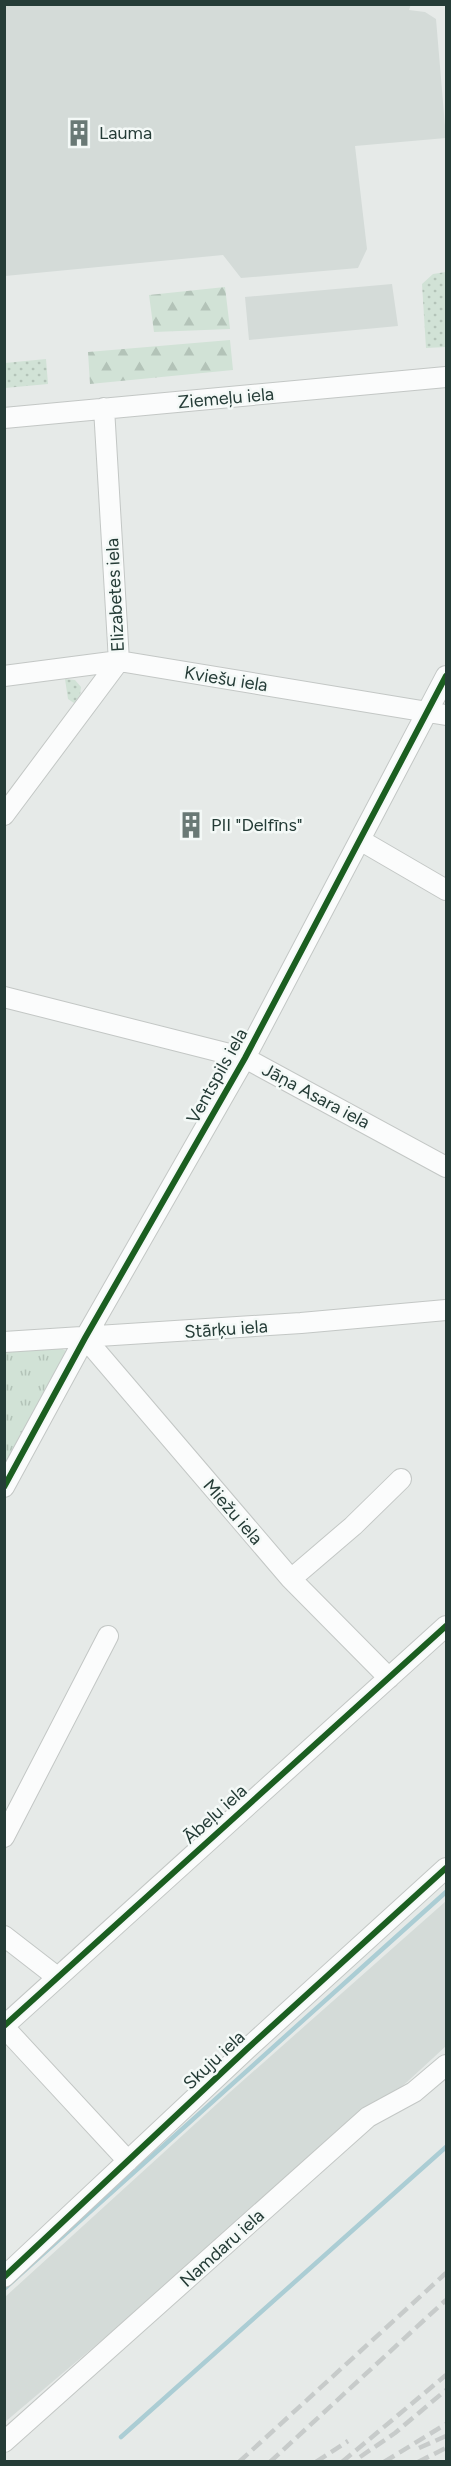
<svg xmlns="http://www.w3.org/2000/svg" width="451" height="2466" viewBox="0 0 451 2466" font-family="Figtree,sans-serif">
  <style>
    .built { fill: #d4dbd8 }
    .grass { fill: url(#grass-dots) }
    .forest { fill: url(#forest-firs) }
    .park { fill: url(#park-tufts) }
    .lines { fill: none; stroke-linecap: round; stroke-linejoin: round }
    .stream { stroke: #abcdd4; stroke-width: 4.5 }
    .minor-casing { stroke: #c3c7c5; stroke-width: 22 }
    .minor { stroke: #fbfcfc; stroke-width: 20 }
    .rail { stroke: #c7cbca; stroke-width: 4.5; stroke-dasharray: 12 6; stroke-linecap: butt }
    .cycleway-casing { stroke: #f4f9f7; stroke-width: 10 }
    .cycleway { stroke: #1b5e20; stroke-width: 6 }
    .labels { text-anchor: middle; stroke-width: 5; stroke-linejoin: round; paint-order: stroke }
    .poi-label { font-size: 18px; fill: #253c37; stroke: #f4f9f7; text-anchor: start }
    .street-label { font-size: 18px; fill: #253c37; stroke: #f4f9f7 }
  </style>
  <defs>
    <pattern id="grass-dots" width="8" height="8" patternUnits="userSpaceOnUse" patternTransform="scale(1.5)"><rect width="8" height="8" fill="#d1e2d6"/><path d="M2 2h.1M6 6h.1" fill="none" stroke="#b3c3b8" stroke-width="1.8" stroke-linecap="round"/></pattern>
    <pattern id="forest-firs" width="22" height="20" patternUnits="userSpaceOnUse" patternTransform="scale(1.5)"><rect width="22" height="20" fill="#d1e2d6"/><path d="M5 1l3.5 6h-7zM16 11l3.5 6h-7z" fill="#b3c3b8"/></pattern>
    <pattern id="park-tufts" width="24" height="20" patternUnits="userSpaceOnUse" patternTransform="scale(1.5)"><rect width="24" height="20" fill="#d1e2d6"/><path d="M3 7l-1-3M5 7V3M7 7l1-3M15 17l-1-3M17 17v-4M19 17l1-3" fill="none" stroke="#b3c3b8"/></pattern>
  </defs>
  <rect width="100%" height="100%" fill="#e6eae8"/>
  <path class="built" d="M411 4 409 10 425 12 436 19 446 138 355 146 367 249 358 268 241 278 223 255 5 276V5Z
    M392 284 398 326 249 340 245 297Z
    M446 1901V2046L407 2082 5 2422V2297L229 2093Z"/>
  <path class="grass" d="M446 272V347L426 348 422 284 433 274Z
    M46 359 48 384 5 388V363Z
    M65 679 75 680 81 687 80 695 74 703 68 699Z"/>
  <path class="forest" d="M225 287 230 329 154 332 149 295Z
    M230 340 233 370 90 384 88 352Z"/>
  <path class="park" d="M59 1347 66 1351 67 1358 5 1472V1350Z"/>
  <g class="lines">
    <path class="stream" d="M4 2289 446 1892
      M121 2437 446 2147"/>
    <defs>
      <path id="minor" d="M4 418 446 377
        M4 676 119 661 446 715
        M4 815 119 661 104 408
        M360 840 446 890
        M4 997 245 1058 446 1167
        M85 1338 291 1579 389 1678
        M4 1342 301 1323 446 1310
        M4 1487 85 1338 245 1058 446 676
        M291 1579 353 1526 401 1479
        M4 1837 108 1636
        M4 1936 57 1977
        M4 2026 446 1626
        M4 2027 128 2161
        M4 2277 248 2048 446 1868
        M4 2442 368 2117 414 2092 446 2065"/>
    </defs>
    <use href="#minor" class="minor-casing"/>
    <use href="#minor" class="minor"/>
    <path class="rail" d="M419 2448 446 2436
      M360 2457 395 2433 446 2390
      M239 2462 446 2273
      M270 2462 446 2300
      M316 2462 348 2441
      M342 2462 446 2375
      M384 2462 446 2424
      M418 2462 446 2448"/>
    <defs>
      <path id="cycleway" d="M4 1487 85 1338 245 1058 446 676
        M4 2026 446 1626
        M4 2277 248 2048 446 1868"/>
    </defs>
    <use href="#cycleway" class="cycleway-casing"/>
    <use href="#cycleway" class="cycleway"/>
  </g>
  <defs>
    <symbol id="building-bare" viewBox="-9 -9 18 18"><path d="M-4-6H4V6H1V3H-1V6H-4ZM-2.5-4.3h1.7v1.8h-1.7ZM.8-4.3h1.7v1.8H.8ZM-2.5-1h1.7V.8h-1.7ZM.8-1h1.7V.8H.8Z" fill="#697975" stroke="#f4f9f7" stroke-width="2.5" paint-order="stroke"/></symbol>
  </defs>
  <g fill-rule="evenodd">
    <use href="#building-bare" x="60" y="114" width="38" height="38"/>
    <use href="#building-bare" x="172" y="806" width="38" height="38"/>
  </g>
  <g class="labels">
    <g class="poi-label">
      <text x="99" y="139">Lauma</text>
      <text x="211" y="831">PII "Delfīns"</text>
    </g>
    <g class="street-label">
      <text transform="translate(226 398) rotate(-5)" y="6">Ziemeļu iela</text>
      <text transform="translate(115 595) rotate(-93)" y="6">Elizabetes iela</text>
      <text transform="translate(226 679) rotate(9)" y="6">Kviešu iela</text>
      <text transform="translate(217 1076) rotate(-61)" y="6">Ventspils iela</text>
      <text transform="translate(316 1096) rotate(28)" y="6">Jāņa Asara iela</text>
      <text transform="translate(226 1329) rotate(-4)" y="6">Stārķu iela</text>
      <text transform="translate(233 1512) rotate(49)" y="6">Miežu iela</text>
      <text transform="translate(215 1814) rotate(-42)" y="6">Ābeļu iela</text>
      <text transform="translate(214 2060) rotate(-43)" y="6">Skuju iela</text>
      <text transform="translate(222 2248) rotate(-42)" y="6">Namdaru iela</text>
    </g>
  </g>
  <rect width="451" height="2466" fill="none" stroke="#253c37" stroke-width="12"/>
</svg>
